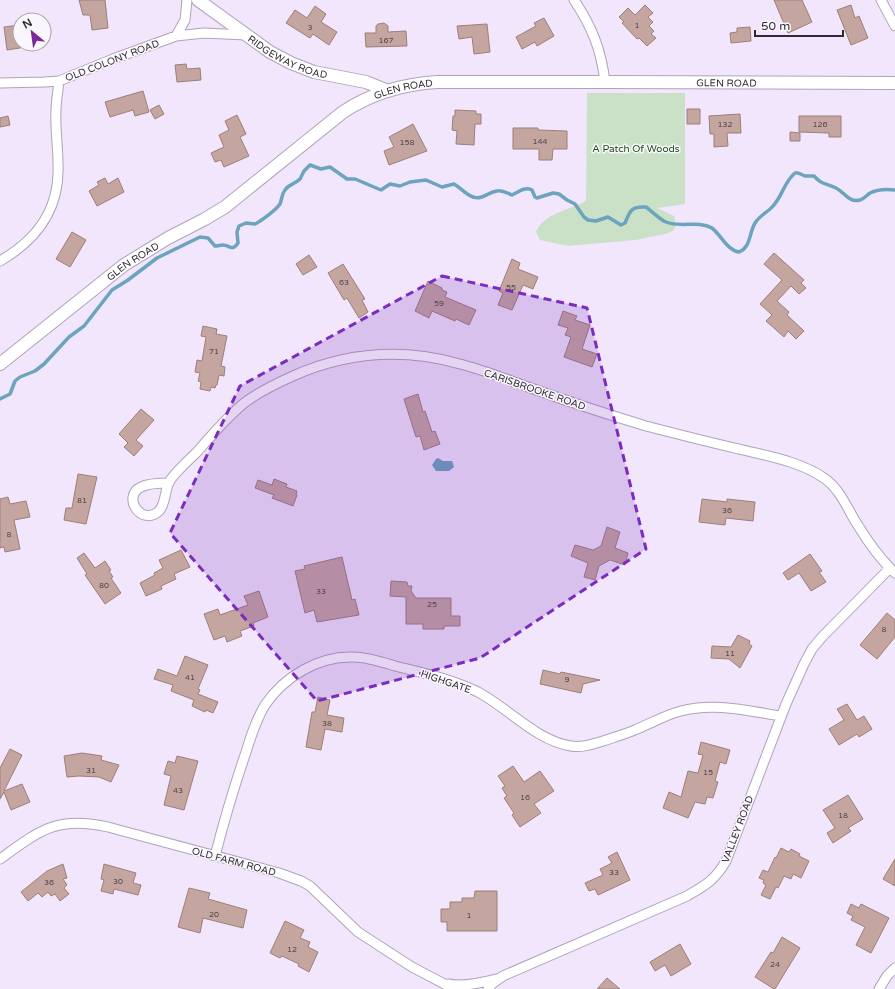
<svg xmlns="http://www.w3.org/2000/svg" width="895" height="989" viewBox="0 0 895 989" font-family="'Varela Round',sans-serif">
  <style>
    .green { fill: #cae1c7 }
    .water { fill: #6ca3bd }
    .lines { fill: none; stroke-linecap: round; stroke-linejoin: round }
    .stream { stroke: #6ca3bd; stroke-width: 3.5 }
    .building { fill: #c4a59f; stroke: #9d7f79 }
    .minor-casing { stroke: #afa3bb; stroke-width: 11 }
    .tertiary-casing { stroke: #afa3bb; stroke-width: 14 }
    .minor { stroke: #fff; stroke-width: 9 }
    .tertiary { stroke: #fff; stroke-width: 12 }
    .marked { fill: #7b2cbf; fill-opacity: 0.2; stroke: #7b2cbf; stroke-width: 3; stroke-dasharray: 8 5; stroke-linejoin: round }
    .labels { text-anchor: middle; stroke-width: 3; stroke-linejoin: round; paint-order: stroke }
    .number-label { font-size: 8px; fill: #54494f }
    .street-label { font-size: 10px; fill: #2f2a34; stroke: #faf7fc }
    .park-label { font-size: 10px; fill: #184b15; stroke: #faf7fc }
  </style>
  <rect width="100%" height="100%" fill="#f1e6fb"/>
  <path class="green" d="M587 93H685V204L657 208 674 216 676 226 674 230 669 233 636 240 568 246 540 240 536 232C544 213 570 210 586 201Z"/>
  <path class="water" d="M438 458 443 461H452L454 467 449 471H436L432 465 436 459Z"/>
  <g class="lines">
    <path class="stream" d="M0 399 10 394 15 381 20 377 35 371 44 364 69 337 84 326 112 290 128 280 157 258 200 237 208 238 215 246C218 246 220 245 223 245 230 245 232 252 238 243L237 232 239 226 246 223 255 224C261 221 276 210 280 204 282 200 281 195 285 190 289 184 295 184 300 179L304 171 310 165 321 169 330 167 347 179H355L381 190 390 184 400 186 410 182 426 180 442 187 454 184C461 188 465 194 473 197 483 200 488 192 497 191 503 190 507 193 512 195 518 192 526 186 532 190L535 197 537 198 553 193 559 194 567 200 575 204 584 217 588 220 596 221 608 217 621 225 625 223C630 211 631 206 646 207 653 212 659 219 666 222 680 228 698 220 712 228 721 235 727 250 739 252 751 247 749 233 755 223 759 216 768 212 773 206 782 197 784 182 795 173H798L805 176H814C822 185 826 183 836 188 844 192 849 203 860 200 864 199 867 195 870 193 878 189 887 189 895 190"/>
  </g>
  <path class="building" d="M79 0H105L108 28 92 30 90 15H83Z
    M774 0H802L812 22 788 33Z
    M645 5 653 13 648 17 653 22 649 26 654 31 651 34 656 38 647 46 639 38 637 39 622 23 624 22 619 17 628 8 635 15Z
    M851 5 855 18 859 16 868 38 851 45 837 10Z
    M315 6 326 14 321 22 337 32 329 45 313 34 310 38 286 23 295 10 307 18Z
    M544 18 554 36 537 46 535 42 522 49 516 37 536 26 534 23Z
    M384 23 388 26V32L406 31 407 46 366 47 365 33H376V26L378 24Z
    M487 24 490 52 474 54 472 37 459 39 457 26Z
    M20 25V48L7 50 4 27Z
    M750 27 751 41 731 43 730 33 737 32V28Z
    M186 64 187 69 200 68 201 80 177 82 175 65Z
    M143 91 149 112 135 116 133 110 110 117 105 102Z
    M159 105 164 114 155 119 150 110Z
    M687 109H700V124H687Z
    M455 110 476 111V114H481V124H475L474 145 456 144 457 131 452 130 453 116H455Z
    M740 114 741 133H727L728 146 714 147V134H710L709 116Z
    M237 115 246 134 240 137 249 156 224 167 221 160 215 162 211 153 224 147 219 135 229 130 225 121Z
    M8 116 10 125 0 127V118Z
    M799 116H841V137H829V133L799 132Z
    M413 124 427 151 389 165 384 151 394 147 389 137Z
    M513 128H538V130L567 131V149H553L552 160H539V149H513Z
    M790 132 800 133V141H790Z
    M105 178 108 184 118 178 124 192 97 206 89 191 99 185 97 182Z
    M72 232 86 240 70 267 56 259Z
    M774 253 804 280 801 283 806 288 799 294 791 286 777 301 789 312 787 315 804 331 796 339 788 331 784 337 766 321 772 315 760 304 782 280 764 264Z
    M309 255 317 267 303 275 296 264Z
    M512 259 520 263 518 269 538 277 533 289 523 285 512 310 498 305 503 293 499 291Z
    M343 264 365 299 362 300 368 312 359 318 347 298 344 300 328 273Z
    M428 281 442 288V290L447 292 445 297 476 310 469 325 456 319 455 321 432 311 429 318 415 311Z
    M563 311 577 316 575 320 590 325 582 349 597 354 592 367 564 357 571 337 565 335 568 328 558 325Z
    M203 326 217 329 216 334 227 336 221 366 225 367 224 376 219 375 217 385H216L215 388 211 387 210 391 200 389 201 382 198 381 200 373 195 372 197 360 202 361 206 337 201 336Z
    M418 394 423 412 425 411 432 432 435 431 440 444 424 450 420 436 416 437 404 399Z
    M141 409 154 420 136 440 143 446 134 456 124 447 128 443 119 434Z
    M78 474 97 477 86 524 64 520 66 508H72Z
    M274 479 287 484 286 487 297 491 296 495H297L293 506 272 498 274 495 255 488 258 480 272 485Z
    M8 497 10 504 26 501 30 517 14 520 20 549 5 552 4 547 0 548V499Z
    M702 499 727 502V499L755 502 753 521 726 518 725 525 699 522Z
    M607 527 620 532 615 548 628 553 625 565 610 560 599 566 595 580 584 577 588 563 571 556 575 545 593 550 601 546Z
    M181 550 190 567 174 574 176 579 161 586 162 589 146 596 140 583 155 575 154 573 163 568 159 560Z
    M84 553 95 568 105 561 111 570 109 571 113 577 111 578 121 593 105 604 85 575 87 574 77 558Z
    M810 554 822 571 819 572 826 582 811 591 799 573 788 580 783 573Z
    M342 557 352 600 355 599 359 615 317 622 314 610 305 613 295 571 305 569 304 566Z
    M391 581 407 582 408 586H412L411 591 416 598H451V616H460V626H444V629H423V624H406V597L390 596Z
    M259 591 268 617 253 623 254 626 240 631 242 636 227 642 225 636 214 640 204 614 218 609 220 615 248 605 244 596Z
    M887 613 895 620V637L877 659 860 645Z
    M738 635 750 641 749 644 752 646 740 668 729 659 711 658 712 646 731 647Z
    M185 656 208 665 198 689 200 690 198 694 218 702 213 713 206 710 205 712 192 706 194 700 171 691 173 685 154 679 158 669 177 676Z
    M543 670 560 674 561 672 600 680 583 684 581 693 540 684Z
    M318 697 330 700 327 715 344 718 342 732 325 729 321 750 306 747 312 712H315Z
    M847 704 857 720 864 716 872 729 859 737 857 734 839 745 829 729 844 720 837 709Z
    M701 742 730 750 726 764 720 762 715 781 718 782 713 798 707 797 705 804 695 802 688 818 663 808 669 792 681 797 688 771 698 773 703 755 698 754Z
    M10 749 22 755 4 791 22 784 30 802 11 810 4 792 0 799V768Z
    M82 753 102 756 101 760 119 765 111 782 99 777 79 776 67 777 64 756Z
    M177 756 198 761 184 810 164 805 171 776 164 774 168 761 175 763Z
    M513 766 524 782 540 771 554 791 534 804 541 813 520 827 512 815 514 813 504 798 507 796 502 788 505 786 498 776Z
    M848 795 863 819 848 828 851 831 833 843 827 833 835 828 823 810Z
    M781 848 789 852 791 849 800 854 799 856 809 861 801 878 793 874 791 879 784 876 778 888 776 887 770 899 761 895 766 885 763 883 764 880 759 878 763 870 768 872 775 857 776 858Z
    M617 852 630 880 598 895 595 889 589 891 585 883 603 875 600 869 612 863 608 857Z
    M895 859V886L883 879Z
    M63 864 67 878 63 879 67 885 64 888 69 894 60 901 55 894 51 896 48 892 42 897 38 893 28 901 21 892 47 871Z
    M104 864 136 873 133 883 141 885 138 895 114 889 113 894 101 891 104 880 101 879Z
    M189 888 210 893 208 899 247 910 243 928 203 918 200 933 178 927Z
    M475 891H497V931H447V922H441V909H450V902H462V898H474Z
    M851 904 859 908 861 904 889 918 871 953 856 945 865 927 851 920 853 916 847 913Z
    M285 921 304 930 300 938 310 942 308 947 318 952 309 972 298 966 299 964 282 956 280 958 270 953Z
    M782 937 800 948 775 989H774L755 977 771 952 773 953Z
    M680 944 691 964 671 976 665 965 655 971 650 962Z
    M607 978 620 989H597Z"/>
  <g class="lines">
    <defs>
      <path id="minor" d="M574 0C592 27 601 49 605 82
        M881 0 895 26
        M176 36 185 20 187 0
        M0 83 45 82 59 81 113 59 176 36 204 33 246 35
        M0 261C38 239 60 209 58 164 58 146 55 129 56 111 56 101 58 91 59 81
        M169 483C160 483 149 483 141 487 121 497 142 527 159 511 165 505 165 493 168 484 172 475 189 460 197 452 211 436 226 418 243 404 258 392 275 384 293 376 347 352 403 348 460 364 484 370 506 379 528 387 567 401 606 414 646 426 677 434 708 442 739 449 767 456 799 461 824 478 840 489 847 508 857 524 868 542 880 559 895 573
        M215 856C224 821 234 787 246 752 251 736 256 720 265 705 284 677 318 656 353 657 367 657 382 662 395 666 423 673 452 679 478 692 508 708 537 741 571 746 582 748 593 744 603 741 615 737 626 734 637 729 652 723 665 715 681 711 714 702 748 711 781 716
        M0 859C39 831 57 815 108 827L279 873 301 881 310 886 358 932 412 967 454 989
        M448 984C464 987 481 983 496 979
        M488 989 493 983 503 976 687 896C706 885 715 880 726 861L786 704 804 664 812 649 822 637 890 568
        M879 989 887 976 895 968"/>
      <g id="tertiary">
        <path id="s1" d="M198 0 270 52 291 63 314 72 366 82 388 91"/>
        <path id="s2" d="M0 364 124 265 168 238 205 219 225 207 343 112C372 93 403 84 437 82H605L895 83"/>
      </g>
    </defs>
    <use href="#minor" class="minor-casing"/>
    <use href="#tertiary" class="tertiary-casing"/>
    <use href="#minor" class="minor"/>
    <use href="#tertiary" class="tertiary"/>
  </g>
  <path class="marked" d="M442 276 587 308 646 549 480 658 317 701 170 533 240 386Z"/>
  <g class="labels">
    <g class="number-label">
      <text x="637" y="28">1</text>
      <text x="310" y="30">3</text>
      <text x="386" y="43">167</text>
      <text x="725" y="127">132</text>
      <text x="820" y="127">126</text>
      <text x="540" y="144">144</text>
      <text x="407" y="145">158</text>
      <text x="344" y="285">63</text>
      <text x="511" y="290">55</text>
      <text x="439" y="306">59</text>
      <text x="214" y="354">71</text>
      <text x="82" y="503">81</text>
      <text x="727" y="513">36</text>
      <text x="9" y="537">8</text>
      <text x="104" y="588">80</text>
      <text x="321" y="594">33</text>
      <text x="432" y="607">25</text>
      <text x="884" y="632">8</text>
      <text x="730" y="656">11</text>
      <text x="190" y="680">41</text>
      <text x="567" y="682">9</text>
      <text x="327" y="726">38</text>
      <text x="91" y="773">31</text>
      <text x="708" y="775">15</text>
      <text x="178" y="793">43</text>
      <text x="525" y="800">16</text>
      <text x="843" y="818">18</text>
      <text x="614" y="875">33</text>
      <text x="118" y="884">30</text>
      <text x="49" y="885">36</text>
      <text x="214" y="917">20</text>
      <text x="469" y="918">1</text>
      <text x="292" y="952">12</text>
      <text x="775" y="967">24</text>
    </g>
    <g class="street-label">
      <text dy="4" stroke="none"><textPath href="#s1" startOffset="107">RIDGEWAY ROAD</textPath></text>
      <text transform="translate(112 60) rotate(-21)" y="4">OLD COLONY ROAD</text>
      <text dy="4" stroke="none"><textPath href="#s2" startOffset="816">GLEN ROAD</textPath></text>
      <text dy="4" stroke="none"><textPath href="#s2" startOffset="492">GLEN ROAD</textPath></text>
      <text dy="4" stroke="none"><textPath href="#s2" startOffset="168">GLEN ROAD</textPath></text>
      <text transform="translate(535 389) rotate(19)" y="4">CARISBROOKE ROAD</text>
      <text transform="translate(446 681) rotate(19)" y="4">HIGHGATE</text>
      <text transform="translate(737 829) rotate(-69)" y="4">VALLEY ROAD</text>
      <text transform="translate(234 861) rotate(15)" y="4">OLD FARM ROAD</text>
    </g>
    <g class="park-label">
      <text x="636" y="152">A Patch Of Woods</text>
    </g>
  </g>
  <g transform="translate(32 32) rotate(331)"><circle r="19" fill="#faf7fc" stroke="#a9a5ac"/>
  <path d="M0-3L7 15L0 10L-7 15Z" fill="#7a2999"/>
  <text y="-6" font-size="11" font-weight="bold" text-anchor="middle" fill="#2f2a34">N</text>
  </g>
  <path d="M755 30v6h88v-6" fill="none" stroke="#2f2a34" stroke-width="2"/>
  <text x="761" y="30" font-size="12" fill="#2f2a34" stroke="#faf7fc" stroke-width="3" paint-order="stroke">50 m</text>
</svg>
